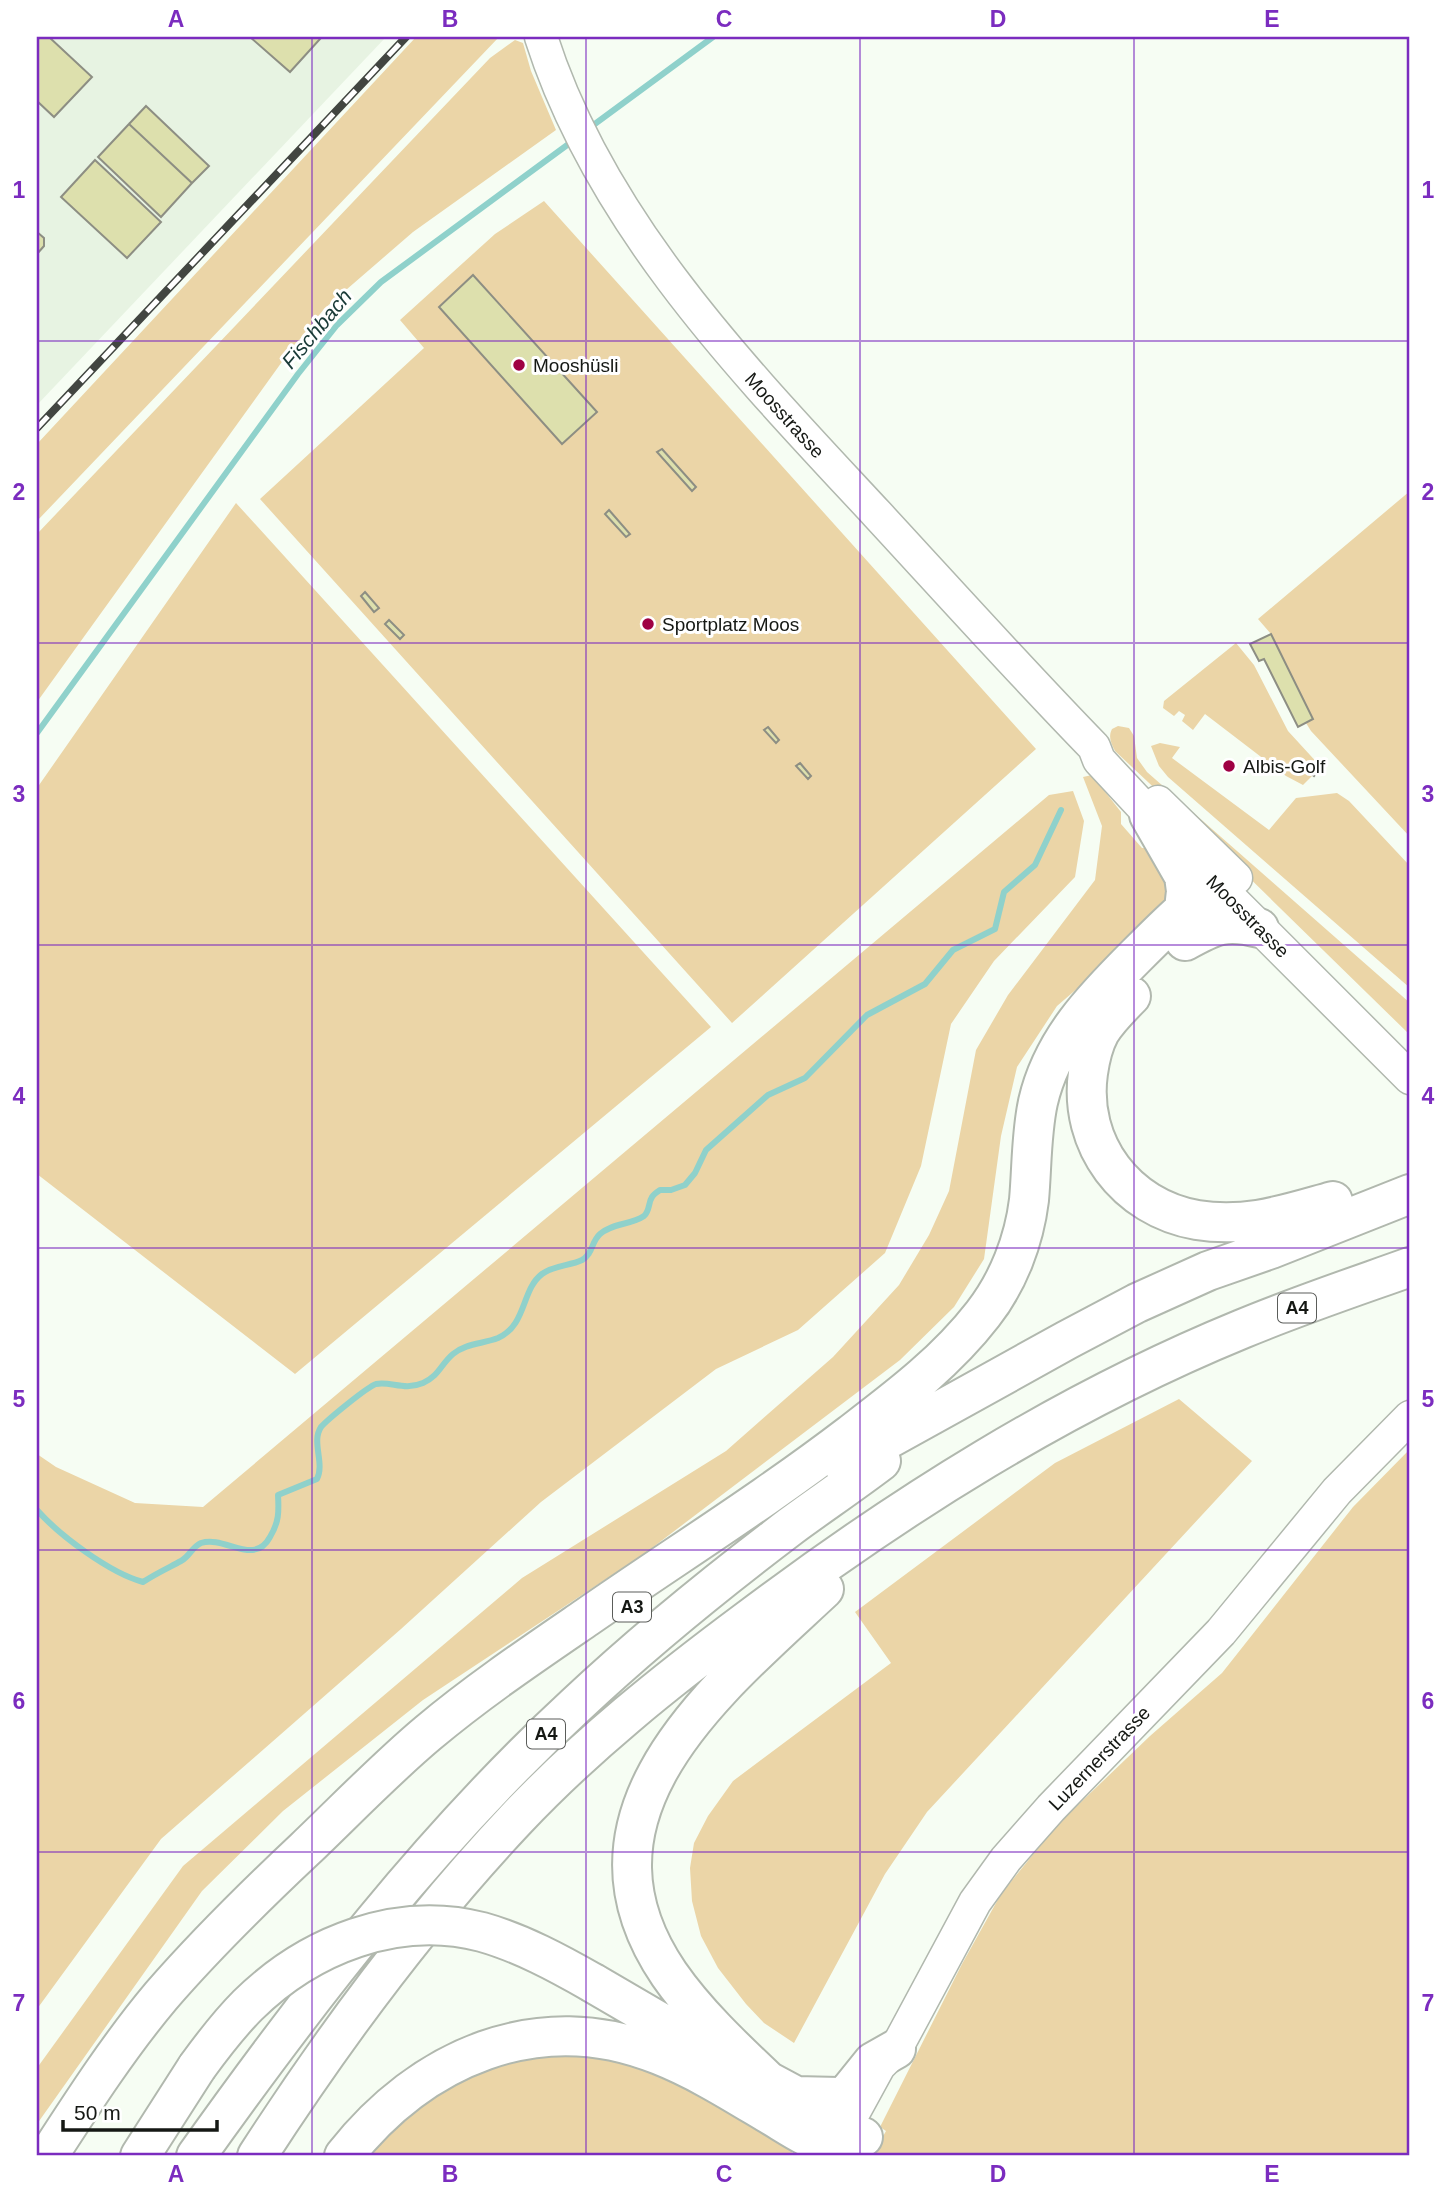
<svg xmlns="http://www.w3.org/2000/svg" width="1447" height="2193" viewBox="0 0 1447 2193" font-family="Arial,sans-serif">
  <style>
    .built { fill: #e7f3e2 }
    .green { fill: #ebd5a7 }
    .lines { fill: none; stroke-linecap: round; stroke-linejoin: round }
    .stream { stroke: #8fd1cb; stroke-width: 6 }
    .building { fill: #dde0ad; stroke: #8d8e83; stroke-width: 2 }
    .secondary-casing { stroke: #b1b8ae; stroke-width: 35 }
    .highway-casing { stroke: #b1b8ae; stroke-width: 42 }
    .secondary { stroke: #fff; stroke-width: 32 }
    .highway { stroke: #fff; stroke-width: 38 }
    .rail-casing { stroke: #424641; stroke-width: 8 }
    .rail { stroke: #fff; stroke-width: 5; stroke-dasharray: 16; stroke-linecap: butt }
    .highway-bridge-casing { stroke: #b1b8ae; stroke-width: 42; stroke-linecap: butt }
    .highway-bridge { stroke: #fff; stroke-width: 38 }
    .grid { fill: none; stroke: #7b2cbf; stroke-width: 2; stroke-opacity: 0.55 }
    .poi-dot { fill: #9f0143; stroke: #fff; stroke-width: 2.5 }
    .labels { text-anchor: middle; stroke-width: 6; stroke-linejoin: round; paint-order: stroke }
    .shield { fill: #fff; stroke: #5b5d5a; stroke-width: 2 }
    .shield-label { font-size: 18px; font-weight: bold; fill: #151814 }
    .poi-label { font-size: 19px; fill: #151814; stroke: #fff; text-anchor: start }
    .street-label { font-size: 19px; fill: #151814; stroke: #fff }
    .water-label { font-size: 21px; font-style: italic; fill: #193a37; stroke: #fff }
    .neatline { fill: none; stroke: #7b2cbf; stroke-width: 2.5 }
    .grid-label { font-size: 23px; text-anchor: middle; font-weight: bold; fill: #7b2cbf }
  </style>
  <rect width="100%" height="100%" fill="#f6fdf3"/>
  <path class="built" d="M37 37H386L37 405Z"/>
  <path class="green" d="M416 37H499L37 521V444Z
    M515 40 523 43 531 71 556 130 413 232 324 309 284 359 37 702V534L490 58Z
    M544 201 1036 749 732 1023 260 499 424 348 400 320 495 234Z
    M1410 491V837L1311 731 1306 723 1313 719 1271 634 1258 619Z
    M236 503 711 1027 295 1374 37 1174V788Z
    M1236 643 1254 665 1288 731 1321 767 1303 785 1286 776 1205 714 1193 730 1182 721 1185 715 1179 711 1174 716 1163 708 1164 701Z
    M1118 726 1129 728 1134 736 1137 758 1147 772 1410 1003V1035L1232 861 1115 751C1111 743 1108 737 1112 729Z
    M1160 743 1180 747 1172 758 1269 830 1296 798 1337 793 1349 801 1410 866V988L1168 777 1159 766 1151 746Z
    M1092 775 1121 812V824L1142 848H1155L1166 875V898L1152 924 1057 1006 1017 1067 1001 1136 984 1259 954 1307 900 1360 644 1554 423 1700 283 1811 202 1891 37 2124V2068L183 1866 522 1578 726 1451 833 1357 899 1285 929 1235 949 1191 976 1050 1008 995 1095 880 1102 826 1083 777Z
    M1073 791 1084 821 1075 877 994 961 951 1024 921 1166 885 1253 798 1330 716 1369 541 1502 401 1629 161 1839 37 2009V1454L56 1467 135 1503 203 1507 1049 795Z
    M1179 1399 1252 1461 927 1812 885 1874 794 2043 764 2023 746 2004 718 1968 701 1936 692 1901 690 1868 694 1843 708 1816 733 1781 891 1663 855 1612 1055 1463Z
    M1410 1449V2156H872L886 2131 880 2127 962 1964 1001 1894 1057 1825 1150 1736 1222 1673 1353 1507Z
    M570 2050 653 2067 788 2146 794 2156H362L375 2139 464 2071Z"/>
  <g class="lines">
    <path class="stream" d="M588 129 713 37
      M37 733 298 374 337 325 381 282 574 140
      M37 1510C60 1536 110 1573 143 1582 155 1574 168 1568 181 1561 189 1557 192 1547 201 1543 225 1535 254 1567 270 1537 279 1522 279 1512 278 1495L317 1479C325 1463 311 1442 321 1427 327 1420 367 1387 376 1384 391 1381 404 1391 423 1383 439 1376 441 1364 453 1354 466 1343 483 1344 498 1338 527 1325 521 1290 542 1274 554 1265 570 1266 582 1260 593 1254 591 1242 600 1234 612 1223 631 1225 644 1216 650 1211 648 1203 652 1197 654 1194 657 1192 660 1190H671L685 1185 695 1173 706 1150 768 1095 805 1078 867 1015 925 984 953 950 995 929 1004 892 1035 865 1061 810"/>
  </g>
  <path class="building" d="M37 37H49L92 77 54 117 37 101Z
    M250 37H318L320 39 290 72Z
    M146 106 209 166 192 183 129 124Z
    M129 124 192 183 161 217 98 157Z
    M95 160 161 222 127 258 61 197Z
    M37 232 44 238V246L37 254Z
    M473 275 597 412 562 444 439 307Z
    M662 449 696 487 692 491 657 452Z
    M609 510 630 534 626 537 605 514Z
    M365 592 379 608 374 612 361 596Z
    M389 620 404 635 400 639 385 624Z
    M1271 634 1313 719 1298 727 1264 659 1259 661 1250 644Z
    M768 727 779 740 776 743 764 730Z
    M800 763 811 776 808 779 796 766Z
    M1312 763 1320 769 1314 776 1307 770Z"/>
  <g class="lines">
    <defs>
      <path id="secondary" d="M541 37C601 225 746 373 877 514 949 592 1020 671 1094 747L1099 760 1167 833
        M1158 802 1236 878
        M1200 868 1410 1078
        M832 2152 879 2066 896 2049 975 1902 1006 1859 1051 1808 1221 1632 1337 1491 1410 1417"/>
      <path id="highway" d="M1149 815 1184 876 1186 891 1184 909
        M1185 941C1214 925 1226 919 1259 928
        M1131 996C1120 1007 1108 1019 1100 1032 1093 1045 1090 1059 1088 1073 1078 1144 1126 1208 1197 1220 1247 1228 1286 1214 1333 1201
        M844 1466 865 1452 1067 1340 1137 1303 1208 1271 1271 1249 1410 1194
        M593 1983 682 2035 796 2096 831 2122 841 2134 844 2144
        M767 2080C732 2047 696 2013 669 1974 560 1814 716 1690 824 1589
        M796 2096 839 2097 848 2093 873 2062 896 2049
        M48 2156C83 2102 119 2046 161 1996 206 1944 255 1896 305 1849 346 1810 385 1769 428 1733 478 1691 533 1654 587 1617 675 1556 766 1499 851 1434 898 1398 946 1362 983 1314 1008 1282 1024 1241 1029 1200 1032 1167 1031 1134 1038 1102 1052 1041 1093 999 1136 956 1161 931 1186 906 1215 884
        M140 2156 197 2067
        M196 2156C310 1996 431 1839 576 1705 644 1641 717 1582 791 1526 821 1504 852 1483 881 1461
        M257 2156C334 2037 418 1923 516 1819 586 1745 666 1681 748 1620 901 1505 1064 1402 1242 1329 1297 1306 1354 1287 1410 1267
        M344 2156C421 2058 538 2006 659 2055 697 2070 732 2092 767 2113 788 2125 809 2141 833 2146 845 2149 853 2142 863 2137"/>
    </defs>
    <use href="#secondary" class="secondary-casing"/>
    <use href="#highway" class="highway-casing"/>
    <use href="#secondary" class="secondary"/>
    <use href="#highway" class="highway"/>
    <defs>
      <path id="rail" d="M37 428 406 37"/>
    </defs>
    <use href="#rail" class="rail-casing"/>
    <use href="#rail" class="rail"/>
    <defs>
      <path id="highway-bridge" d="M197 2067C213 2045 229 2024 248 2005 309 1945 397 1910 482 1932 521 1943 558 1963 593 1983"/>
    </defs>
    <use href="#highway-bridge" class="highway-bridge-casing"/>
    <use href="#highway-bridge" class="highway-bridge"/>
  </g>
  <path class="grid" d="M312 37V2156M586 37V2156M860 37V2156M1134 37V2156M37 341H1410M37 643H1410M37 945H1410M37 1248H1410M37 1550H1410M37 1852H1410"/>
  <g class="poi-dot">
    <circle cx="519" cy="365" r="7"/>
    <circle cx="648" cy="624" r="7"/>
    <circle cx="1229" cy="766" r="7"/>
  </g>
  <g class="labels">
    <g class="shield">
      <rect x="1278" y="1293.5" width="38" height="29" rx="5"/>
      <rect x="613" y="1592.5" width="38" height="29" rx="5"/>
      <rect x="527" y="1719.5" width="38" height="29" rx="5"/>
    </g>
    <g class="shield-label">
      <text x="1297" y="1314">A4</text>
      <text x="632" y="1613">A3</text>
      <text x="546" y="1740">A4</text>
    </g>
    <g class="poi-label">
      <text x="533" y="372">Mooshüsli</text>
      <text x="662" y="631">Sportplatz Moos</text>
      <text x="1243" y="773">Albis-Golf</text>
    </g>
    <g class="street-label">
      <text transform="translate(785 415) rotate(48)" y="7">Moosstrasse</text>
      <text transform="translate(1248 916) rotate(45)" y="7">Moosstrasse</text>
      <text transform="translate(1099 1758) rotate(-46)" y="7">Luzernerstrasse</text>
    </g>
    <g class="water-label">
      <text transform="translate(317 329) rotate(-50)" y="7">Fischbach</text>
    </g>
  </g>
  <rect width="1447" height="2193" fill="none" stroke="#ffffff" stroke-width="77"/>
  <path d="M63 2120v10h154v-10" fill="none" stroke="#151814" stroke-width="3.5"/>
  <text x="74" y="2120" font-size="21" fill="#151814" stroke="#ffffff" stroke-width="5" paint-order="stroke">50 m</text>
  <rect x="38" y="38" width="1370" height="2116" class="neatline"/>
  <g class="grid-label">
    <text x="176" y="27">A</text>
    <text x="450" y="27">B</text>
    <text x="724" y="27">C</text>
    <text x="998" y="27">D</text>
    <text x="1272" y="27">E</text>
    <text x="19" y="198">1</text>
    <text x="1428" y="198">1</text>
    <text x="19" y="500">2</text>
    <text x="1428" y="500">2</text>
    <text x="19" y="802">3</text>
    <text x="1428" y="802">3</text>
    <text x="19" y="1104">4</text>
    <text x="1428" y="1104">4</text>
    <text x="19" y="1407">5</text>
    <text x="1428" y="1407">5</text>
    <text x="19" y="1709">6</text>
    <text x="1428" y="1709">6</text>
    <text x="19" y="2011">7</text>
    <text x="1428" y="2011">7</text>
    <text x="176" y="2182">A</text>
    <text x="450" y="2182">B</text>
    <text x="724" y="2182">C</text>
    <text x="998" y="2182">D</text>
    <text x="1272" y="2182">E</text>
  </g>
</svg>
